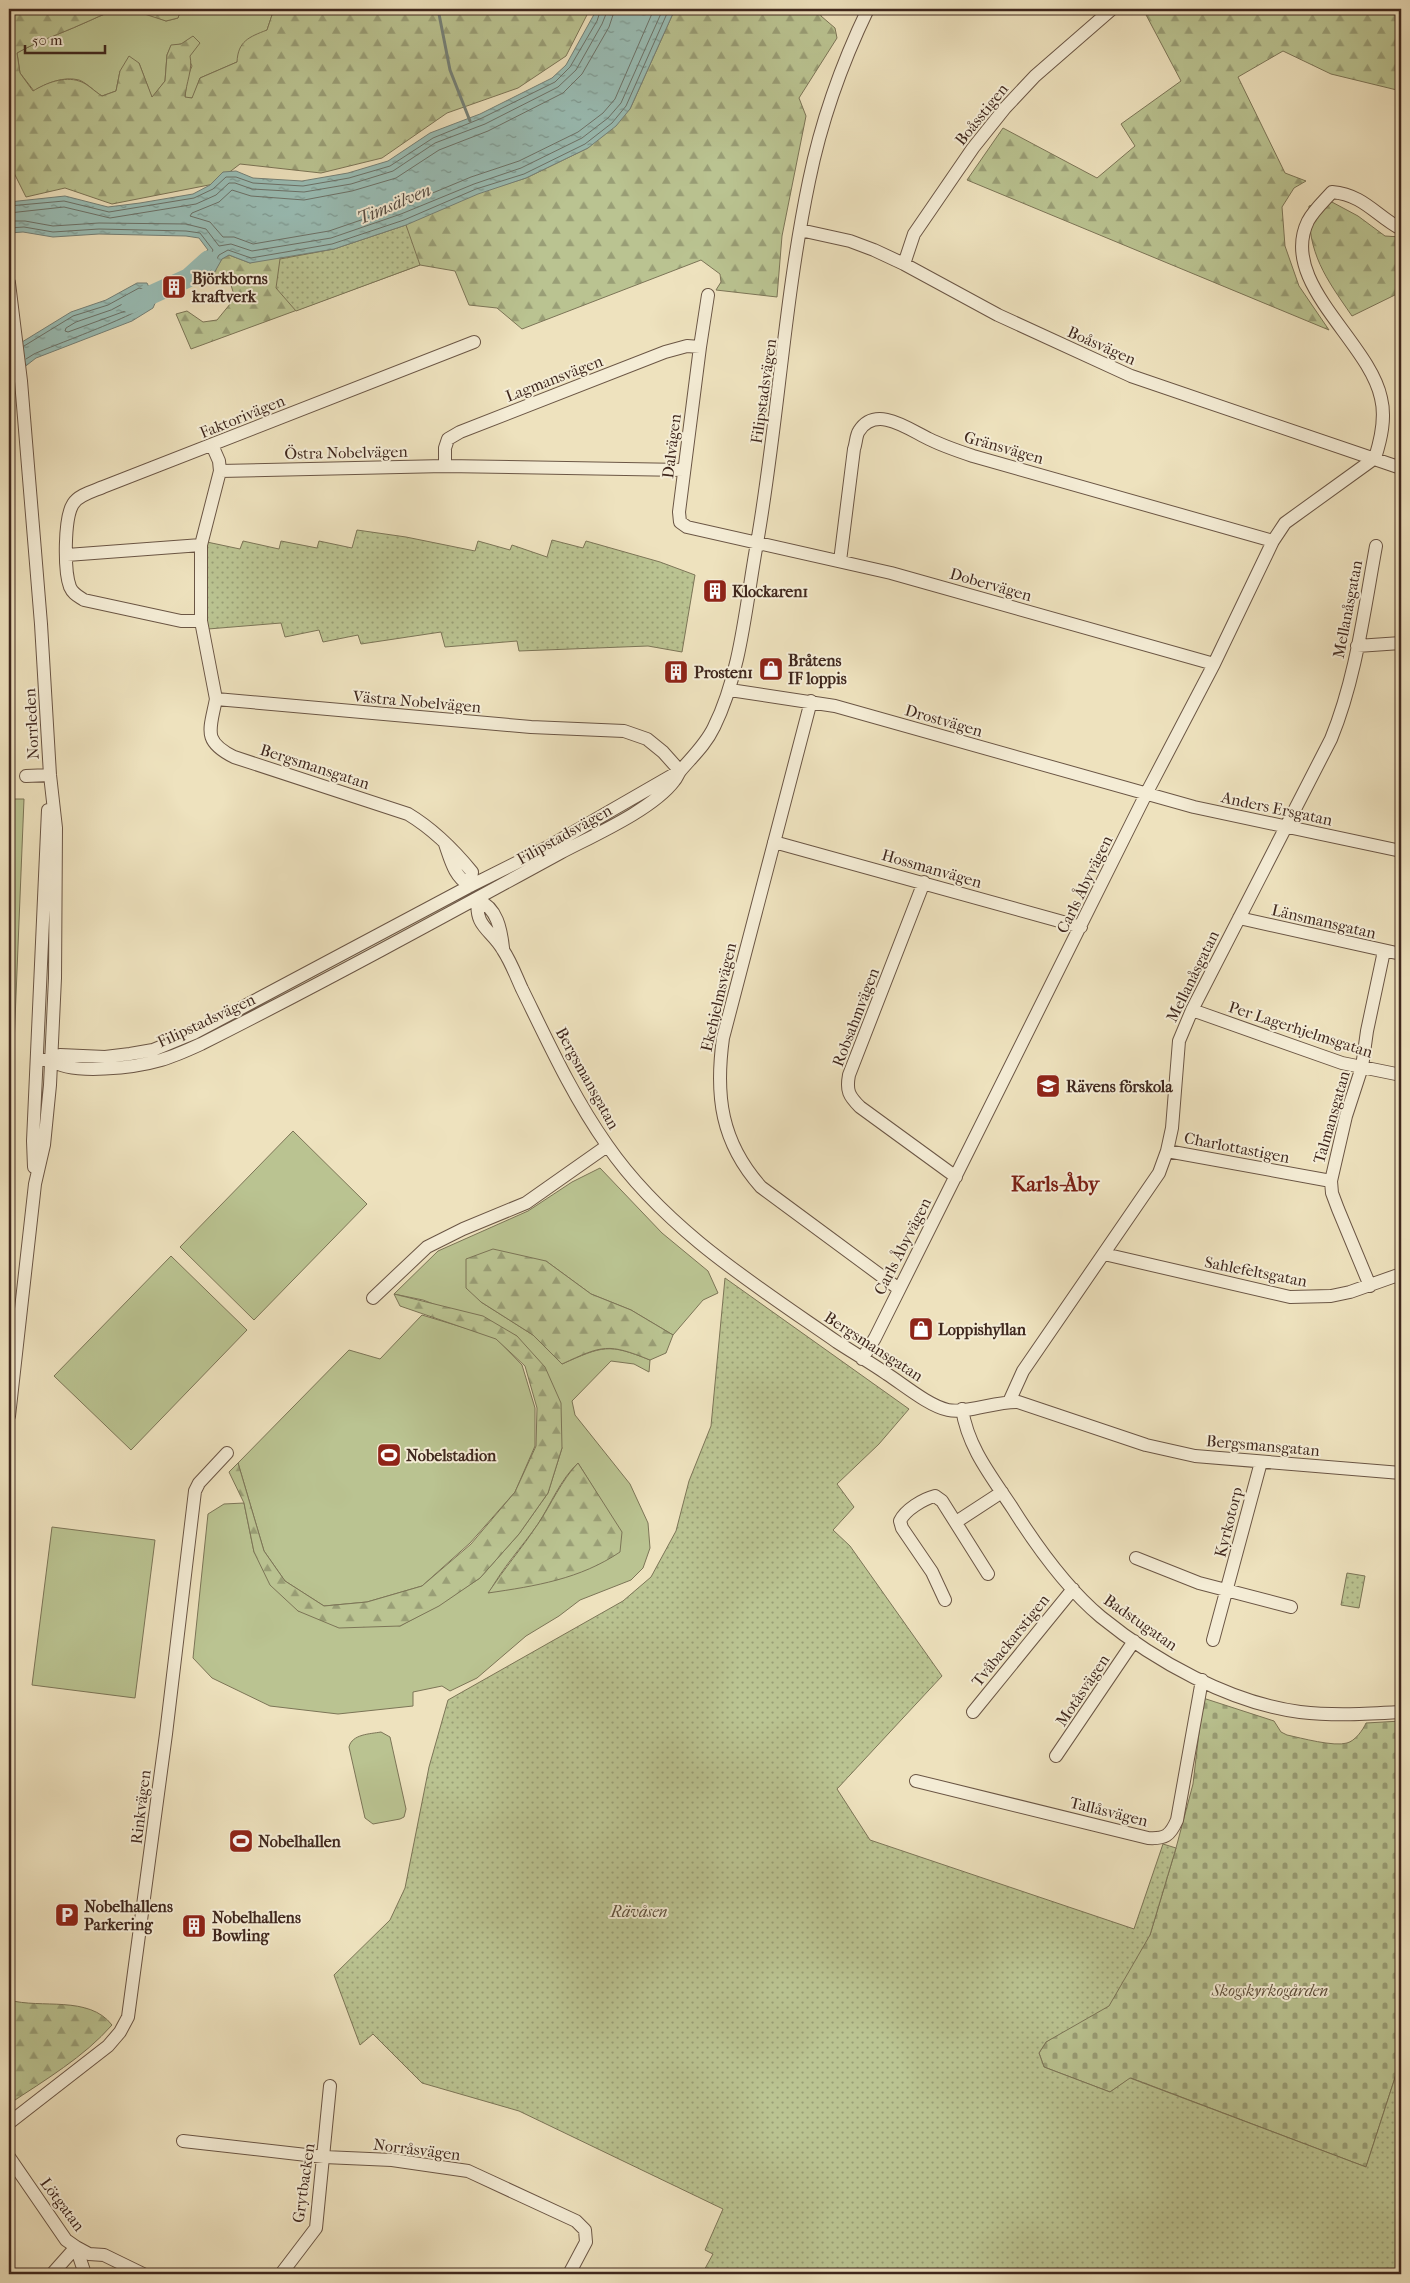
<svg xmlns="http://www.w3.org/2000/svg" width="1410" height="2283" viewBox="0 0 1410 2283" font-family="'IM FELL French Canon',serif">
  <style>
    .green { fill: #bac391; stroke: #7c7557; fill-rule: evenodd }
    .forest { fill: url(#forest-firs); stroke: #7c7557 }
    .cemetery { fill: url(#cemetery-stones); stroke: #7c7557 }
    .park { fill: url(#park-dots); stroke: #7c7557 }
    .water { fill: url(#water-ripples); stroke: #758178 }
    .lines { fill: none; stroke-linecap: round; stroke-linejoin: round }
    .shore { stroke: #6c7269; stroke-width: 1 }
    .stream { stroke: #758178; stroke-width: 3 }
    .river { stroke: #99bdb5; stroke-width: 19 }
    .minor-casing { stroke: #6b5645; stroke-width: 14 }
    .minor { stroke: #f4ecd5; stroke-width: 12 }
    .labels { text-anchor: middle; stroke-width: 4; stroke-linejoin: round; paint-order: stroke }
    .street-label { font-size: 16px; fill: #3f271d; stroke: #f4ecd5 }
    .poi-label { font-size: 16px; font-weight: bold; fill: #3f271d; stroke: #f4ecd5; text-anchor: start }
    .park-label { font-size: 16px; font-style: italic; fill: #5e4e3a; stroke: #f4ecd5 }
    .water-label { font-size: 18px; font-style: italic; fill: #564c43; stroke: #f4ecd5 }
    .district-label { font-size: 21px; font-weight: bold; fill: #7a1f14; stroke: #f4ecd5 }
  </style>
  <defs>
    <pattern id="forest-firs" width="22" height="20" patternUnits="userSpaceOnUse" patternTransform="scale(1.25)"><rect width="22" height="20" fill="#bac391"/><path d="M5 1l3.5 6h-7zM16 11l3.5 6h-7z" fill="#999e76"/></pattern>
    <pattern id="cemetery-stones" width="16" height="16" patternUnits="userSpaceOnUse" patternTransform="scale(1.25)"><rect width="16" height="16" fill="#bac391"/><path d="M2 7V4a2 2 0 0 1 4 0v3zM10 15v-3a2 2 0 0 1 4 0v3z" fill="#999e76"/></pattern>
    <pattern id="park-dots" width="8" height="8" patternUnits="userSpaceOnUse" patternTransform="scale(1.25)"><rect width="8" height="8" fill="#bac391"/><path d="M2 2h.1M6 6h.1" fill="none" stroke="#999e76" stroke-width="1.8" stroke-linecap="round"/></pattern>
    <pattern id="water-ripples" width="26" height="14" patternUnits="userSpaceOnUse" patternTransform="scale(1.25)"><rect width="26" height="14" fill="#99bdb5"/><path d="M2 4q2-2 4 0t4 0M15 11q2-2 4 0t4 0" fill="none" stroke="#7e9a93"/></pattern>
  </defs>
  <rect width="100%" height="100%" fill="#eee2be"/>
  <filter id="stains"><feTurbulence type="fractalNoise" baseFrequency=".004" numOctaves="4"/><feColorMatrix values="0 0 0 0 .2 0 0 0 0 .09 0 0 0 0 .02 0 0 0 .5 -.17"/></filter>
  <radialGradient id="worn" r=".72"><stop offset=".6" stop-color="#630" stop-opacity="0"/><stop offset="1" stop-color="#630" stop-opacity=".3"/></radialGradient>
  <path class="green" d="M126 9 141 11 166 21 178 18 181 9H269L272 15 267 30 237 62 200 78 193 98H185L187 78 192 66 181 44 171 46 167 55 165 81 152 98 139 63 120 71 116 91 102 96C95 92 87 83 79 80 64 76 46 83 34 91L20 73 17 53C38 41 60 34 82 24 101 16 105 12 126 9Z
    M9 799H24L14 1045 9 1107Z
    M293 1131 367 1204 254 1320 180 1247Z
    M600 1168 662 1233 708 1271 718 1293 703 1300 673 1335 631 1310 591 1294 546 1261 481 1302 533 1335 562 1364C603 1346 608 1343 650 1360L649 1372 634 1364 611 1361 572 1401 575 1415 630 1484 648 1523 650 1548 643 1568 631 1580 580 1600 559 1616 526 1636 477 1678 450 1691 442 1686 413 1692V1706L338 1714 270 1706 212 1678 193 1658 208 1514 224 1504 244 1503 254 1552 298 1611 400 1626 439 1605 480 1578 519 1534 548 1493 562 1448 517 1336 423 1300 394 1294 438 1251 528 1211 572 1182ZM578 1463 598 1495 489 1593C502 1568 522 1547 538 1524 551 1504 560 1480 578 1463Z
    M171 1256 247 1330 131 1450 54 1376Z
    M422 1315 495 1337 522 1365 535 1408V1446L515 1492 470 1543 422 1586 367 1602 324 1606 285 1581 264 1551 238 1463 349 1350 380 1359Z
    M52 1527 155 1540 135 1698 32 1685Z
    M381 1732 390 1737 406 1809 404 1817 400 1819 373 1824 365 1818 349 1747C352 1734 370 1734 381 1732Z"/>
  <path class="forest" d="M9 9H126C105 12 101 16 82 24 60 34 38 41 17 53L20 73 33 91C46 83 64 76 79 81 87 83 95 92 102 96L116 91 120 71 129 56 139 63 152 97 165 81 167 55 171 45 181 44 193 36 200 43 190 56C193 69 186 83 185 97L192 98 200 78 237 62C238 41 249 37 267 30L272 15 269 9H590L566 56 518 88 447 113 382 158 321 173 240 164 214 184 112 204 65 188 26 197 13 171 9 154Z
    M129 9H181L178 18 166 21Z
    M675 9H820L821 16 835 28 837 38 799 98 806 116 782 236 777 297 716 290 721 282 720 274 701 260 522 329 497 308 469 305 455 271 420 265 191 349 176 314 187 311 203 322 217 320 235 298 230 282 213 275 222 258 229 255 250 263 526 178 588 148 630 109Z
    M1145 9H1401V91L1331 74 1283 51 1238 77 1285 173 1306 181 1294 188 1282 207 1285 246 1299 286 1329 330 967 180 1003 128 1097 178 1135 146 1121 124 1181 81 1144 11Z
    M1330 201 1358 216 1385 236 1401 237V292L1352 316C1325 277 1308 254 1309 206Z
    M493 1249 546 1261 591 1294 631 1310 673 1335 666 1353 650 1360C608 1343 603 1345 562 1364L533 1335 481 1302 466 1288V1259Z
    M394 1294 483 1316 517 1336 545 1367 561 1403 562 1448 548 1493 519 1534 480 1578 439 1606 400 1626 339 1628 298 1611 270 1585 254 1552 244 1503 229 1472 238 1463 264 1551 285 1581 324 1606 367 1602 422 1586 471 1544 515 1492 536 1446 537 1408 525 1366 496 1339 400 1306Z
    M578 1463 622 1532 620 1552C580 1579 536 1586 488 1593 504 1569 522 1548 538 1524 552 1503 561 1481 578 1463Z
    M9 2000C41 2009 89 1995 112 2025 84 2057 45 2080 9 2104Z"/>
  <path class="cemetery" d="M1203 1698 1274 1721 1281 1732 1287 1735C1301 1738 1334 1747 1347 1743 1355 1741 1363 1730 1366 1723L1401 1721V2059L1366 2167 1131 2078 1110 2092 1044 2067 1039 2053 1046 2042 1065 2030 1150 1935 1176 1848 1193 1784Z"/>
  <path class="park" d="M406 225 420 265 296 311 276 288 280 259 334 249Z
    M357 530 406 537 475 551 478 541 510 550 512 545 547 557 552 540 583 548 586 541 660 562 695 575 682 652 648 646 519 651 517 641 445 647 441 632 361 644 358 635 323 642 319 630 285 637 281 623 208 629 206 607 207 542 240 549 243 541 279 549 281 541 317 548 319 541 352 548Z
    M725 1278 909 1409 879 1444 837 1484 854 1507 833 1530 850 1546 942 1676 837 1789 870 1840 1134 1929 1163 1844 1176 1848 1150 1935 1109 2006 1046 2042 1039 2053 1044 2067 1110 2092 1130 2078 1366 2167 1401 2059V2274H702L713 2254 705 2250 723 2209 519 2111 422 2083 373 2034 360 2045 334 1975 390 1920 405 1888 429 1767 448 1700 623 1601 651 1577 676 1531 689 1481 711 1426Z
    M1347 1573 1365 1576 1359 1608 1341 1605Z"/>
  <path class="water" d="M597 9H675L630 109 616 126 588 148 526 178 478 194 406 225 334 249 250 263 229 255 222 259 213 275 192 281 189 273 199 264 196 259 208 250 199 238 186 236 99 234 53 237 23 232 9 233V202L65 196 108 207 140 203 193 194 210 185 223 172 236 171 253 178 302 181 348 173 388 161 430 133 480 114 552 78 566 65Z
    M137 283H147L156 301 153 308 132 321 36 358 9 379V350L71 312 106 300Z"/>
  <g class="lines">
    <path class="shore" d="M615 9 609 27 582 74 563 93 488 131 439 150 396 178 352 191 304 200 251 196 232 190 219 202 192 213 190 216 210 222 223 237H234L253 244 329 231 399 207 471 177 519 161 578 132 603 113 615 99 654 9
      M9 206 64 201 109 212 194 198 213 189 226 177H236L253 183 303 186 349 178 390 166 433 138 482 118 555 82 570 67 597 21 601 9
      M9 213 64 207 110 218 196 204 216 195 229 183H235L252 189 304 192 351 184 393 171 435 143 485 124 558 87 576 70 602 24 608 9
      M9 221H25L53 226 99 223 186 224 206 229 219 246 231 244 252 251 331 238 401 214 474 184 521 168 582 138 608 118 621 103 663 9
      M9 228 24 227 53 232 99 229 186 231 200 233 213 250 211 254 204 260 200 270 202 273 210 271 219 255 228 250 251 258 332 244 404 220 476 189 524 174 585 144 612 123 626 106 669 9
      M138 296H141L142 301 128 310 68 332 65 331 66 328 76 322 111 310Z
      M24 346 73 316 108 305 139 288 144 289 151 301C147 312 51 346 34 354L26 359"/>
    <path class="stream" d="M438 9 450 70 470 121"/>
    <path class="river" d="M131 304 188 278 208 260"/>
    <defs>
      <path id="minor" d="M800 230 850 241 874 250 904 264 998 315 1131 376 1401 468
        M904 264 914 234 973 148 1005 108 1035 76 1112 9
        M9 283 21 381 41 624 50 775 56 828 55 978 50 1085 44 1145 35 1184 9 1416
        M708 295 700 347 679 512 680 522 687 527 891 573 1214 664
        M212 445 219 461 220 471
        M445 466V448L448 439 460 432 665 352 687 346 700 347
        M201 545V621L216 699 531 727 624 731 647 739 663 752 680 771
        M67 555 201 545 220 471 445 466 684 470
        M840 561 854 449C856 444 856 435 859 431 876 404 910 430 929 439 943 446 958 451 973 456L1273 541
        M201 621H181L84 600C78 596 73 594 70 587 64 571 64 518 73 504 78 495 94 491 103 487L474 342
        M1357 646 1401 643
        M730 690 835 706 1194 807 1401 851
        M216 699C210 730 202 741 234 757L408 814C433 829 454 850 472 872L470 886
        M811 701 723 1038C715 1096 721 1142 761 1187L899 1289
        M26 776 50 775
        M774 842 1081 927
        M445 844C451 861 454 876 470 886
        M924 882 849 1075C846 1091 849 1096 860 1107L956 1177
        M478 900C474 927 492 930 503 950 511 962 516 976 522 989 548 1042 573 1097 607 1145 665 1229 755 1285 837 1342 854 1353 871 1363 887 1374 904 1385 929 1406 948 1410 967 1414 996 1401 1018 1402L1146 1445 1195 1456 1401 1473
        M478 900C497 908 501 929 503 948
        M1239 918 1401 954
        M1192 1010 1342 1063 1401 1075
        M37 1060H51L60 1055 105 1057 130 1054 153 1050 194 1033 470 886 546 848 678 772
        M51 1060C72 1076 137 1067 161 1060 175 1056 188 1050 201 1044 322 983 441 918 560 853 592 836 652 810 674 781 677 778 678 773 681 770 693 756 706 744 714 727 741 673 746 603 757 543 778 423 784 301 809 181 821 122 842 63 868 9
        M1167 1151 1331 1181
        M34 1167 33 1141 48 810
        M1104 1254 1290 1297 1331 1296 1350 1292 1401 1274
        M1370 1286 1338 1209 1332 1193 1331 1181 1346 1116 1362 1067 1367 1031 1384 951
        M373 1298 427 1247 463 1229 526 1203 607 1146
        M862 1359 875 1338 1146 794 1214 664 1273 541 1285 523 1375 458C1381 439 1386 418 1381 398 1369 341 1278 282 1308 221 1314 210 1324 201 1332 192 1364 195 1375 215 1401 229
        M1009 1402 1023 1371 1159 1173 1167 1151 1172 1128 1179 1041 1192 1010 1331 739C1356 678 1364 611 1376 546
        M962 1409C968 1448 992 1477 1013 1509 1037 1547 1066 1588 1101 1617 1155 1661 1230 1703 1300 1712 1334 1716 1367 1714 1401 1712
        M956 1522 1002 1492
        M1136 1558 1199 1583 1291 1607
        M945 1600 932 1572 902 1528 900 1521C905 1510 923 1499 935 1496L942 1501 988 1574
        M1213 1640 1261 1462
        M973 1712 1073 1589
        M1056 1756 1134 1641
        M916 1781 1148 1838C1165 1839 1170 1836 1177 1820L1202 1680
        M9 2123 108 2046 120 2032 128 2017 166 1734 195 1491 199 1483 227 1453
        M183 2141 324 2157 392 2160 468 2171 576 2221 585 2230 586 2242 569 2274
        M9 2157 66 2240 76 2247 85 2274
        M52 2274 76 2247 89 2254 104 2255 143 2274
        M281 2274 316 2228 330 2086"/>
    </defs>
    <use href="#minor" class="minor-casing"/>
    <use href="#minor" class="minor"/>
  </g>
  <defs>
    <symbol id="building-square" viewBox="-11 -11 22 22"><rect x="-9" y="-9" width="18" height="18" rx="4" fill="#8f2418" stroke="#f4ecd5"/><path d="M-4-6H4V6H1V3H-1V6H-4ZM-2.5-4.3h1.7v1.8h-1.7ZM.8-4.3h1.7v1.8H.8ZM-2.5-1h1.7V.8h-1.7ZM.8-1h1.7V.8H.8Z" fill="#fff"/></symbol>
    <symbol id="shop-square" viewBox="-11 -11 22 22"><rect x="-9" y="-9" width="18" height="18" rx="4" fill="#8f2418" stroke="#f4ecd5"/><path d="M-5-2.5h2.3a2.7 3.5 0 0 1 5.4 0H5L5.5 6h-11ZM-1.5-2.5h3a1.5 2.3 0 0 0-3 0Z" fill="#fff"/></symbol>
    <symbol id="school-square" viewBox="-11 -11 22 22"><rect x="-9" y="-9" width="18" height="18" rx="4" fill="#8f2418" stroke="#f4ecd5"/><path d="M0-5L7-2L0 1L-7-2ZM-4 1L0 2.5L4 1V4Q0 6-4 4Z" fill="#fff"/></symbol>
    <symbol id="stadium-square" viewBox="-11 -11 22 22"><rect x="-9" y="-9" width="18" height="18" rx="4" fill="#8f2418" stroke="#f4ecd5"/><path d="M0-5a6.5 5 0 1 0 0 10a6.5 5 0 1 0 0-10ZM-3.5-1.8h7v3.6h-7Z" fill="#fff"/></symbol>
    <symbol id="parking-square" viewBox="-11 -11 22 22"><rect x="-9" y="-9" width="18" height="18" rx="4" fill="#8f2418" stroke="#f4ecd5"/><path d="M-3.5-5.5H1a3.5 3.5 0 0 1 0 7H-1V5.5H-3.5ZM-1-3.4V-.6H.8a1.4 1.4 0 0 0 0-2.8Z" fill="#fff"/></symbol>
  </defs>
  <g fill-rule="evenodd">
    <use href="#building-square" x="160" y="273" width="28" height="28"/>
    <use href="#building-square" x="701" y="577" width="28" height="28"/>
    <use href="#shop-square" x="757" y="655" width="28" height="28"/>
    <use href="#building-square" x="662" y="658" width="28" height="28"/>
    <use href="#school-square" x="1034" y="1072" width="28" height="28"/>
    <use href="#shop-square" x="907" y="1315" width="28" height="28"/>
    <use href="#stadium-square" x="375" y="1441" width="28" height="28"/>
    <use href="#stadium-square" x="227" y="1827" width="28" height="28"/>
    <use href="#parking-square" x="53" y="1901" width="28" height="28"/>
    <use href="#building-square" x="180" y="1912" width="28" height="28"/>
  </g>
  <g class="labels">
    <g class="street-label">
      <text transform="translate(981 114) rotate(-51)" y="6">Boåsstigen</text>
      <text transform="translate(1102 345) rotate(24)" y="6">Boåsvägen</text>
      <text transform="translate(554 378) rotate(-21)" y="6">Lagmansvägen</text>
      <text transform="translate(763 391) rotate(-82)" y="6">Filipstadsvägen</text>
      <text transform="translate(242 416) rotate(-22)" y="6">Faktorivägen</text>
      <text transform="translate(671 446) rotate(-83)" y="6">Dalvägen</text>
      <text transform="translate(1004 447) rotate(16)" y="6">Gränsvägen</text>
      <text transform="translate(346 452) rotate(-1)" y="6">Östra Nobelvägen</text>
      <text transform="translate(991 584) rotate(16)" y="6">Dobervägen</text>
      <text transform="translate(1347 609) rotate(-79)" y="6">Mellanåsgatan</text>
      <text transform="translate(417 701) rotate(5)" y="6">Västra Nobelvägen</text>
      <text transform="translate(944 720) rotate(16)" y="6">Drostvägen</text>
      <text transform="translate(31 724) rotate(-93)" y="6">Norrleden</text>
      <text transform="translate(315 766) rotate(18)" y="6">Bergsmansgatan</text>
      <text transform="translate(1277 808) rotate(12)" y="6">Anders Ersgatan</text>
      <text transform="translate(564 834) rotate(-29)" y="6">Filipstadsvägen</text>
      <text transform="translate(932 868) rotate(16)" y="6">Hossmanvägen</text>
      <text transform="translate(1084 884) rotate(-64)" y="6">Carls Åbyvägen</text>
      <text transform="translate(1324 921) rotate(13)" y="6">Länsmansgatan</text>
      <text transform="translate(1192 976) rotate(-64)" y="6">Mellanåsgatan</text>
      <text transform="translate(718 997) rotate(-77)" y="6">Ekehjelmsvägen</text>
      <text transform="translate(855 1017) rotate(-69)" y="6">Robsahmvägen</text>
      <text transform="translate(206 1020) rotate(-25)" y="6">Filipstadsvägen</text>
      <text transform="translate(1301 1029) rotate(18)" y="6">Per Lagerhjelmsgatan</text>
      <text transform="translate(588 1078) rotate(61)" y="6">Bergsmansgatan</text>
      <text transform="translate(1331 1117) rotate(-74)" y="6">Talmansgatan</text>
      <text transform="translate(1237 1147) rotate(11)" y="6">Charlottastigen</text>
      <text transform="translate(902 1246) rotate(-63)" y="6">Carls Åbyvägen</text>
      <text transform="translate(1256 1271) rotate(11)" y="6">Sahlefeltsgatan</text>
      <text transform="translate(874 1346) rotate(33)" y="6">Bergsmansgatan</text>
      <text transform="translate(1263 1445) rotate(5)" y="6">Bergsmansgatan</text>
      <text transform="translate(1228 1522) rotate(-76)" y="6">Kyrkotorp</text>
      <text transform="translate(1141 1622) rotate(35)" y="6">Badstugatan</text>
      <text transform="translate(1010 1640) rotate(-51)" y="6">Tvåbackarstigen</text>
      <text transform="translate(1082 1690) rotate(-56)" y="6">Motåsvägen</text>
      <text transform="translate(140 1807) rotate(-83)" y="6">Rinkvägen</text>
      <text transform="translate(1109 1811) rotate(14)" y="6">Tallåsvägen</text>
      <text transform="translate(417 2149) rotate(7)" y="6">Norråsvägen</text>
      <text transform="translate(303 2183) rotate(-82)" y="6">Grytbacken</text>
      <text transform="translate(63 2204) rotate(53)" y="6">Lötgatan</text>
    </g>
    <g class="poi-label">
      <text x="192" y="284">Björkborns<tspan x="192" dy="18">kraftverk</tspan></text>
      <text x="732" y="597">Klockaren1</text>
      <text x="788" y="666">Bråtens<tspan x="788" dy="18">IF loppis</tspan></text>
      <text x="694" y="678">Prosten1</text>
      <text x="1066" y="1092">Rävens förskola</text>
      <text x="938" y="1335">Loppishyllan</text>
      <text x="406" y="1461">Nobelstadion</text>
      <text x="258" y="1847">Nobelhallen</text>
      <text x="84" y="1912">Nobelhallens<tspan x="84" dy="18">Parkering</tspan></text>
      <text x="212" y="1923">Nobelhallens<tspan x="212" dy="18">Bowling</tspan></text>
    </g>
    <g class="park-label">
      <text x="639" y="1917">Rävåsen</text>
      <text x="1270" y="1996">Skogskyrkogården</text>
    </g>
    <g class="water-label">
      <text transform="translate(394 204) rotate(-23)" y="6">Timsälven</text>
    </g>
    <g class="district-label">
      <text x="1055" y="1191">Karls-Åby</text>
    </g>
  </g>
  <rect width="1410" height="2283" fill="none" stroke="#eee2be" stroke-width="30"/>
  <rect x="10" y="10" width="1390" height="2263" fill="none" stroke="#3f271d" stroke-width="2.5"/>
  <rect x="15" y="15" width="1380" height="2253" fill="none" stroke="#3f271d"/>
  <path d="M25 45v8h80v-8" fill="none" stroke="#3f271d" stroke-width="2.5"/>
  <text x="32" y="45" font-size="15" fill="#3f271d" stroke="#f4ecd5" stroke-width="4" paint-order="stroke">50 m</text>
  <rect width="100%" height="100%" filter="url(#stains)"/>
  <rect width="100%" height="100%" fill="url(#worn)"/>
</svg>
